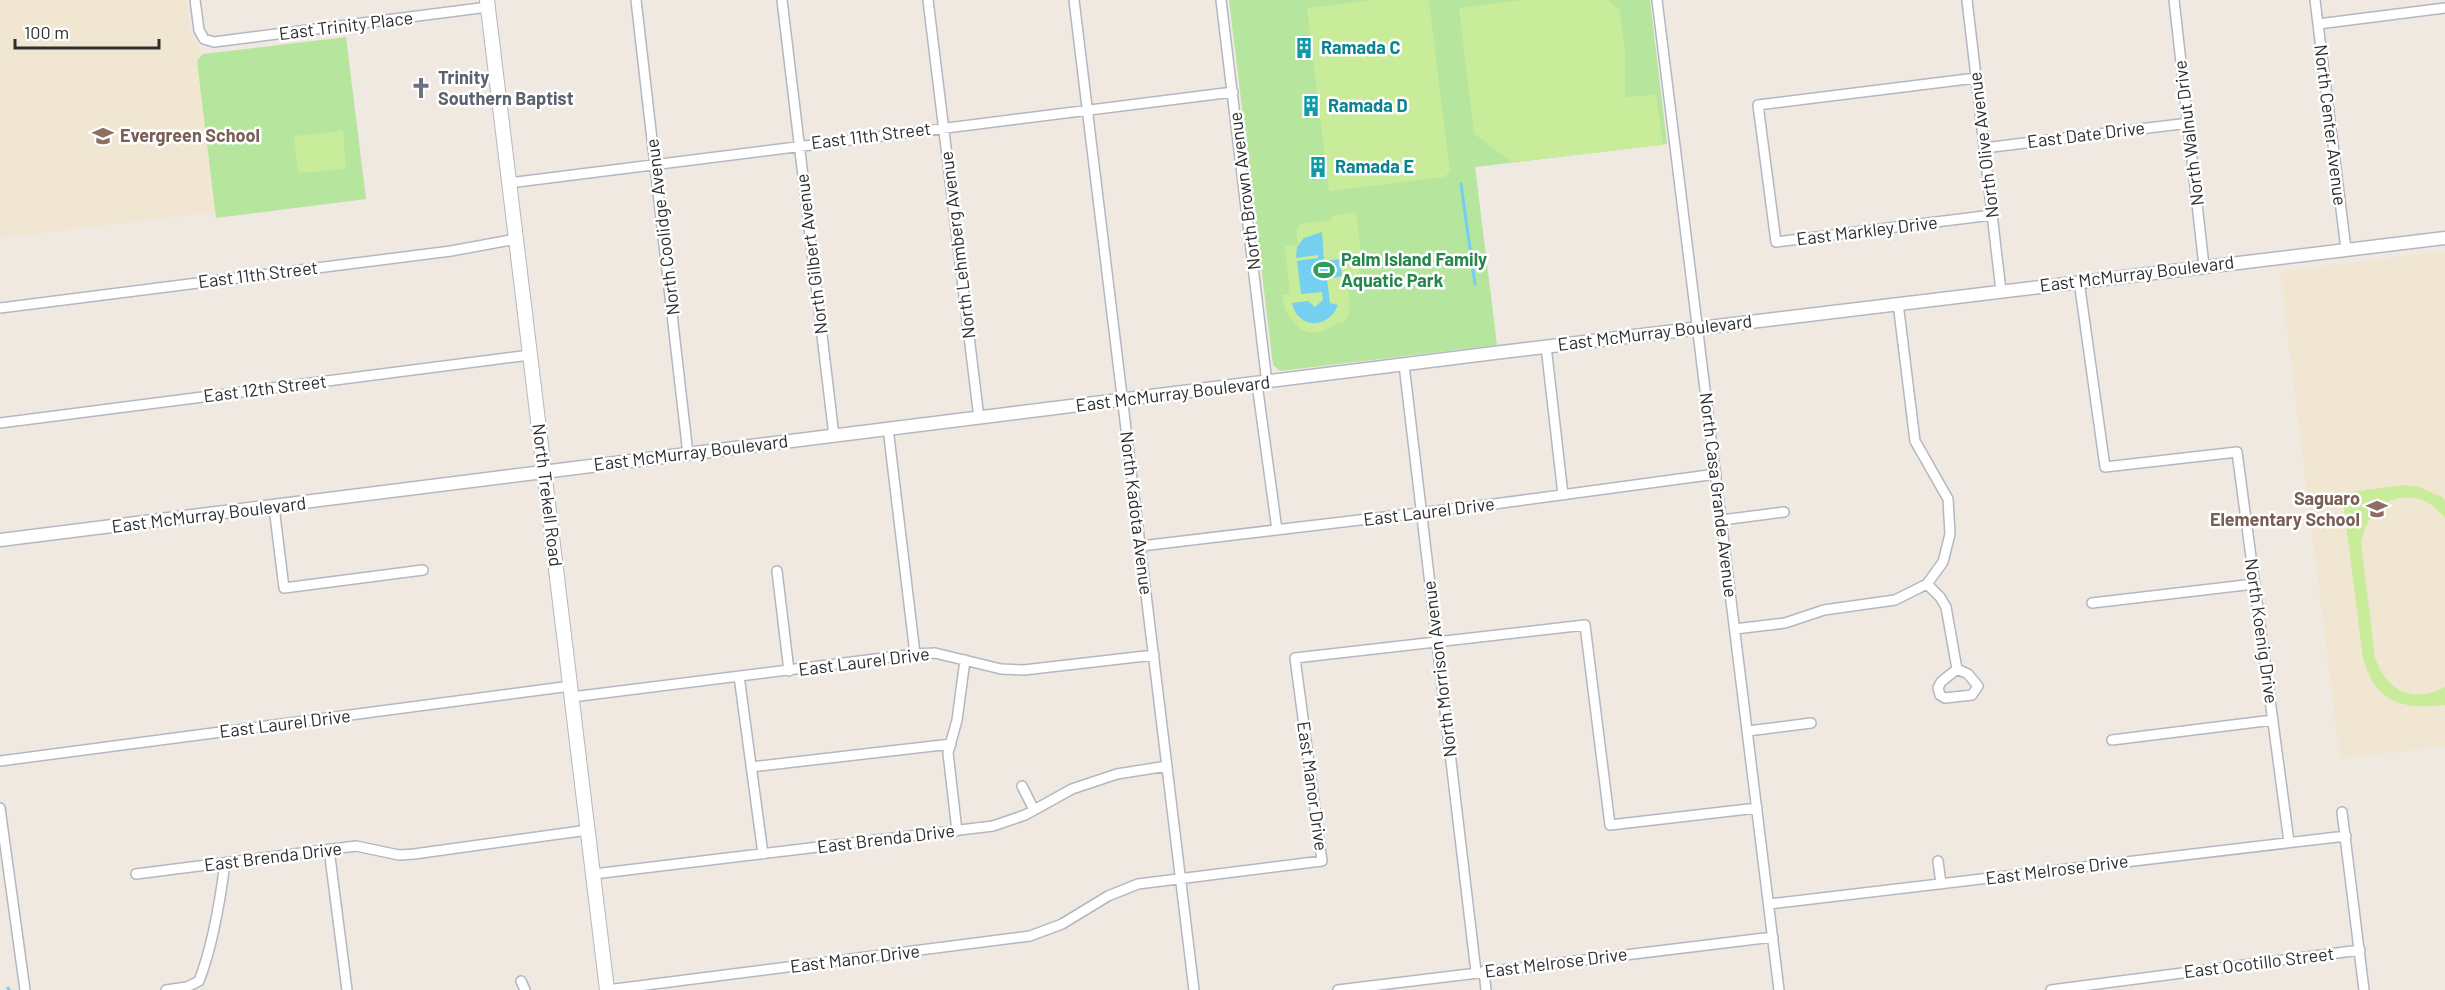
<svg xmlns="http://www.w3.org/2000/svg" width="2445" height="990" viewBox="0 0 2445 990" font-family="Barlow,sans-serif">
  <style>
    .education { fill: #f0e6d1 }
    .green { fill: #b6e59e }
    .pitch { fill: #c9ec9a }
    .water { fill: #75cff0 }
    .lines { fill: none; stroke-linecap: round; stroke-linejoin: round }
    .stream { stroke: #75cff0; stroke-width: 3 }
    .minor-casing { stroke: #b4b7c1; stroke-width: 12 }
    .tertiary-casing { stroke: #b4b7c1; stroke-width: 15 }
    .secondary-casing { stroke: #b4b7c1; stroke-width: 16 }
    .minor { stroke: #fff; stroke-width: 9 }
    .tertiary { stroke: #fff; stroke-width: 12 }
    .secondary { stroke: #fff; stroke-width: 14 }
    .labels { text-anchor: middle; stroke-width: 5; stroke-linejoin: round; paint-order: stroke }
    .street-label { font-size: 18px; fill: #2e2e2e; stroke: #fff }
    .culture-label { font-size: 18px; font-weight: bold; fill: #0d838f; stroke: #fff; text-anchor: start }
    .worship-label { font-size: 18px; font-weight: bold; fill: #5b616d; stroke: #fff; text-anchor: start }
    .education-label { font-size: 18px; font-weight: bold; fill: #785e54; stroke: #fff; text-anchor: start }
    .leisure-label { font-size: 18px; font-weight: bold; fill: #27864d; stroke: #fff; text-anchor: start }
  </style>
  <rect width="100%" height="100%" fill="#efe9e1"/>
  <path class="education" d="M0 0H186L190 30 203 54 197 61 215 212 0 238Z
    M2445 251V746L2340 759 2280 272Z"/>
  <path class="green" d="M1229 0H1650L1667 144 1475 167 1497 345 1280 371 1273 365Z
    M346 37 366 199 216 218 197 61 203 54Z"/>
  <path class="pitch" d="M1374 0H1429L1450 172 1444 177 1329 191 1307 8Z
    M1521 0H1608L1620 10 1625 54V97L1656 95 1663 145 1512 162 1474 134 1459 8Z
    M343 131 346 169 298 173 294 136Z
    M1356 212 1362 264H1359L1360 275 1346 277C1348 295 1355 309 1343 324L1338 322C1311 346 1286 326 1282 295L1290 294 1285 246 1298 244 1296 229 1299 228V224L1332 220V216Z
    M2404 485 2419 487 2442 497 2445 500V518C2416 480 2369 498 2361 542L2375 658C2387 691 2413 704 2445 687V705C2403 710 2375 703 2363 658L2342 493Z"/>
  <path class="water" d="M1322 232 1324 261 1340 259 1342 276 1327 279 1330 303 1338 305C1329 330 1297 329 1292 303L1308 301 1315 307 1323 300 1322 292 1301 294 1297 261 1318 258V255L1296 258 1297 247 1304 238Z"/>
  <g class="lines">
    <path class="stream" d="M1461 184 1475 284
      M8 988 9 990"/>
    <defs>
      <path id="minor" d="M195 0 199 30 204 39 214 42 488 7
        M636 0 688 454
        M782 0 834 436
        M928 0 979 418
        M1074 0 1194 990
        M1221 0 1267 383
        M1657 0 1779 990
        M1967 0 2001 291
        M2174 0 2204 266
        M2315 0 2346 249
        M2318 24 2445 8
        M1976 78 1758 105 1776 242 1992 215
        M1984 148 2189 123
        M509 183 1233 92
        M2079 281 2105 467 2237 452 2289 842
        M0 308 451 251 516 239
        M1546 346 1563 495
        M1404 365 1476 972
        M1257 384 1277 530
        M0 423 530 355
        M888 428 915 654
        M274 507 284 588 423 570
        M1722 520 1784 512
        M1141 546 1494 504 1716 474
        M777 571 789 671
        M1927 584 1940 597 1946 607 1957 669
        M2092 603 2254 584
        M1735 629 1785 623 1824 610 1895 600 1927 584 1943 562 1950 534 1948 499 1915 441 1898 303
        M1957 669 1968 674 1978 686 1972 695 1945 698 1940 695 1938 688 1941 682Z
        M739 676 763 854
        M572 697 915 654 935 653 1001 669 1024 670 1154 655
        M1748 731 1811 723
        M2112 740 2273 720
        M0 761 571 686
        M751 767 951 744
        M1022 786 1034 810
        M0 808 25 990
        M2342 812 2364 990
        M957 831 948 753 957 720 965 660
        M329 849 347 990
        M1938 861 1941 884
        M136 874 356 846 399 855 414 854 588 830
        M594 874 993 826 1025 815 1072 789 1117 774 1167 766
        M1769 904 2346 836
        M1484 971 1486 990
        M521 981 525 990
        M166 990 187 987 199 981C213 945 220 902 225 863
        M607 990 1030 936 1062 924 1108 896 1138 884 1322 861 1295 658 1585 625 1610 825 1757 808
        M1338 990 1773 937
        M2051 990 2360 950"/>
      <path id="tertiary" d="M0 540 1494 353 2445 238"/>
      <path id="secondary" d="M487 0 607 990"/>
    </defs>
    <use href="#minor" class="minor-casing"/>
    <use href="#tertiary" class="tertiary-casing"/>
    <use href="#secondary" class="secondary-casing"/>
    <use href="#minor" class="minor"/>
    <use href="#tertiary" class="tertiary"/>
    <use href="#secondary" class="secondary"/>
  </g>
  <defs>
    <symbol id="building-bare" viewBox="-9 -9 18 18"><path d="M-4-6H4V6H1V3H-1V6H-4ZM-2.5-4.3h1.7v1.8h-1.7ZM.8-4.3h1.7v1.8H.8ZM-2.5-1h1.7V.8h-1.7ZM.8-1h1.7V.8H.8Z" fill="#0f9aa8" stroke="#fff" stroke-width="2.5" paint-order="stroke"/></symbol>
    <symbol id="church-bare" viewBox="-9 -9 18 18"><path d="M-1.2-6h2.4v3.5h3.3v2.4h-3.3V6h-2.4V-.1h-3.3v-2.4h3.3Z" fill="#6b7280" stroke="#fff" stroke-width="2.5" paint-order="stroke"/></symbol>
    <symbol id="school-bare" viewBox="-9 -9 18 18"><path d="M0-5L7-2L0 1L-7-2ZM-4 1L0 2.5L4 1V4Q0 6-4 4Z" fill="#8d6e63" stroke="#fff" stroke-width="2.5" paint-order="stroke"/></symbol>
    <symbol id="stadium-bare" viewBox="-9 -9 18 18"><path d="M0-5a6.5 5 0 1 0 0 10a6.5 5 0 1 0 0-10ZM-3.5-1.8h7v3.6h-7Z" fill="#2e9e5b" stroke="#fff" stroke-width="2.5" paint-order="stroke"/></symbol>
  </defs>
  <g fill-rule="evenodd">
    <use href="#building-bare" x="1289" y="33" width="30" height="30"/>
    <use href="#church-bare" x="406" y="73" width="30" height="30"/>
    <use href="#building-bare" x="1296" y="91" width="30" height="30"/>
    <use href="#school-bare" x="88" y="121" width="30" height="30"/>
    <use href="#building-bare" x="1303" y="152" width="30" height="30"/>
    <use href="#stadium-bare" x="1309" y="255" width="30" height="30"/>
    <use href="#school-bare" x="2362" y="494" width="30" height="30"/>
  </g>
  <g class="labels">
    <g class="street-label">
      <text transform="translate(346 26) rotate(-7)" y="6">East Trinity Place</text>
      <text transform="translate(2330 125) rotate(83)" y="6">North Center Avenue</text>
      <text transform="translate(2189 133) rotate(-97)" y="6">North Walnut Drive</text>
      <text transform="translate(2086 135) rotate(-7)" y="6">East Date Drive</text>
      <text transform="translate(871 136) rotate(-7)" y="6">East 11th Street</text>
      <text transform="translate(1984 145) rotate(-97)" y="6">North Olive Avenue</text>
      <text transform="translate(1245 191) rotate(-97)" y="6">North Brown Avenue</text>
      <text transform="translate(663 227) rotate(-97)" y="6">North Coolidge Avenue</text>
      <text transform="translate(1867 231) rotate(-7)" y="6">East Markley Drive</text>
      <text transform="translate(958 245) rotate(-97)" y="6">North Lehmberg Avenue</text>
      <text transform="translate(812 254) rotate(-97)" y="6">North Gilbert Avenue</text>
      <text transform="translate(2137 274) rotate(-7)" y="6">East McMurray Boulevard</text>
      <text transform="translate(258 275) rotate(-7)" y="6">East 11th Street</text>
      <text transform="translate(1655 333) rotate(-7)" y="6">East McMurray Boulevard</text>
      <text transform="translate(265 389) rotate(-7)" y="6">East 12th Street</text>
      <text transform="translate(1173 394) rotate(-7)" y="6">East McMurray Boulevard</text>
      <text transform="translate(691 453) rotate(-7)" y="6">East McMurray Boulevard</text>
      <text transform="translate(547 495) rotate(83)" y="6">North Trekell Road</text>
      <text transform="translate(1718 495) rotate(83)" y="6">North Casa Grande Avenue</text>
      <text transform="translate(1429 512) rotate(-7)" y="6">East Laurel Drive</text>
      <text transform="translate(1136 513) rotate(83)" y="6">North Kadota Avenue</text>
      <text transform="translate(209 515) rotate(-7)" y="6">East McMurray Boulevard</text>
      <text transform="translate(2261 631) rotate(82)" y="6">North Koenig Drive</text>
      <text transform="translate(864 662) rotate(-7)" y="6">East Laurel Drive</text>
      <text transform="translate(1440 669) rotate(-97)" y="6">North Morrison Avenue</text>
      <text transform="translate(285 724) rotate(-7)" y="6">East Laurel Drive</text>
      <text transform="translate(1312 786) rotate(82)" y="6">East Manor Drive</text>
      <text transform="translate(886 839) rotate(-7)" y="6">East Brenda Drive</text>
      <text transform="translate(273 857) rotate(-7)" y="6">East Brenda Drive</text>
      <text transform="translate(2057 870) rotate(-7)" y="6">East Melrose Drive</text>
      <text transform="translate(855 959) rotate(-7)" y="6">East Manor Drive</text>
      <text transform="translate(1556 963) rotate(-7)" y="6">East Melrose Drive</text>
      <text transform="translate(2259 963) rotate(-7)" y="6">East Ocotillo Street</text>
    </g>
    <g class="culture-label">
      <text x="1321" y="54">Ramada C</text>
      <text x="1328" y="112">Ramada D</text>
      <text x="1335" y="173">Ramada E</text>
    </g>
    <g class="worship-label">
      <text x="438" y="84">Trinity<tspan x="438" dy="21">Southern Baptist</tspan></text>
    </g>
    <g class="education-label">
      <text x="120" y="142">Evergreen School</text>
      <text x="2360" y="505" text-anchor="end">Saguaro<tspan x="2360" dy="21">Elementary School</tspan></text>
    </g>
    <g class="leisure-label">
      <text x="1341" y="266">Palm Island Family<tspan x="1341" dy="21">Aquatic Park</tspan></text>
    </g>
  </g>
  <path d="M15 39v9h144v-9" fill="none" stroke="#2e2e2e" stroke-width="3"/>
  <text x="24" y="39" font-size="18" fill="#2e2e2e" stroke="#ffffff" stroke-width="4.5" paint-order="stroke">100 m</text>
</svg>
